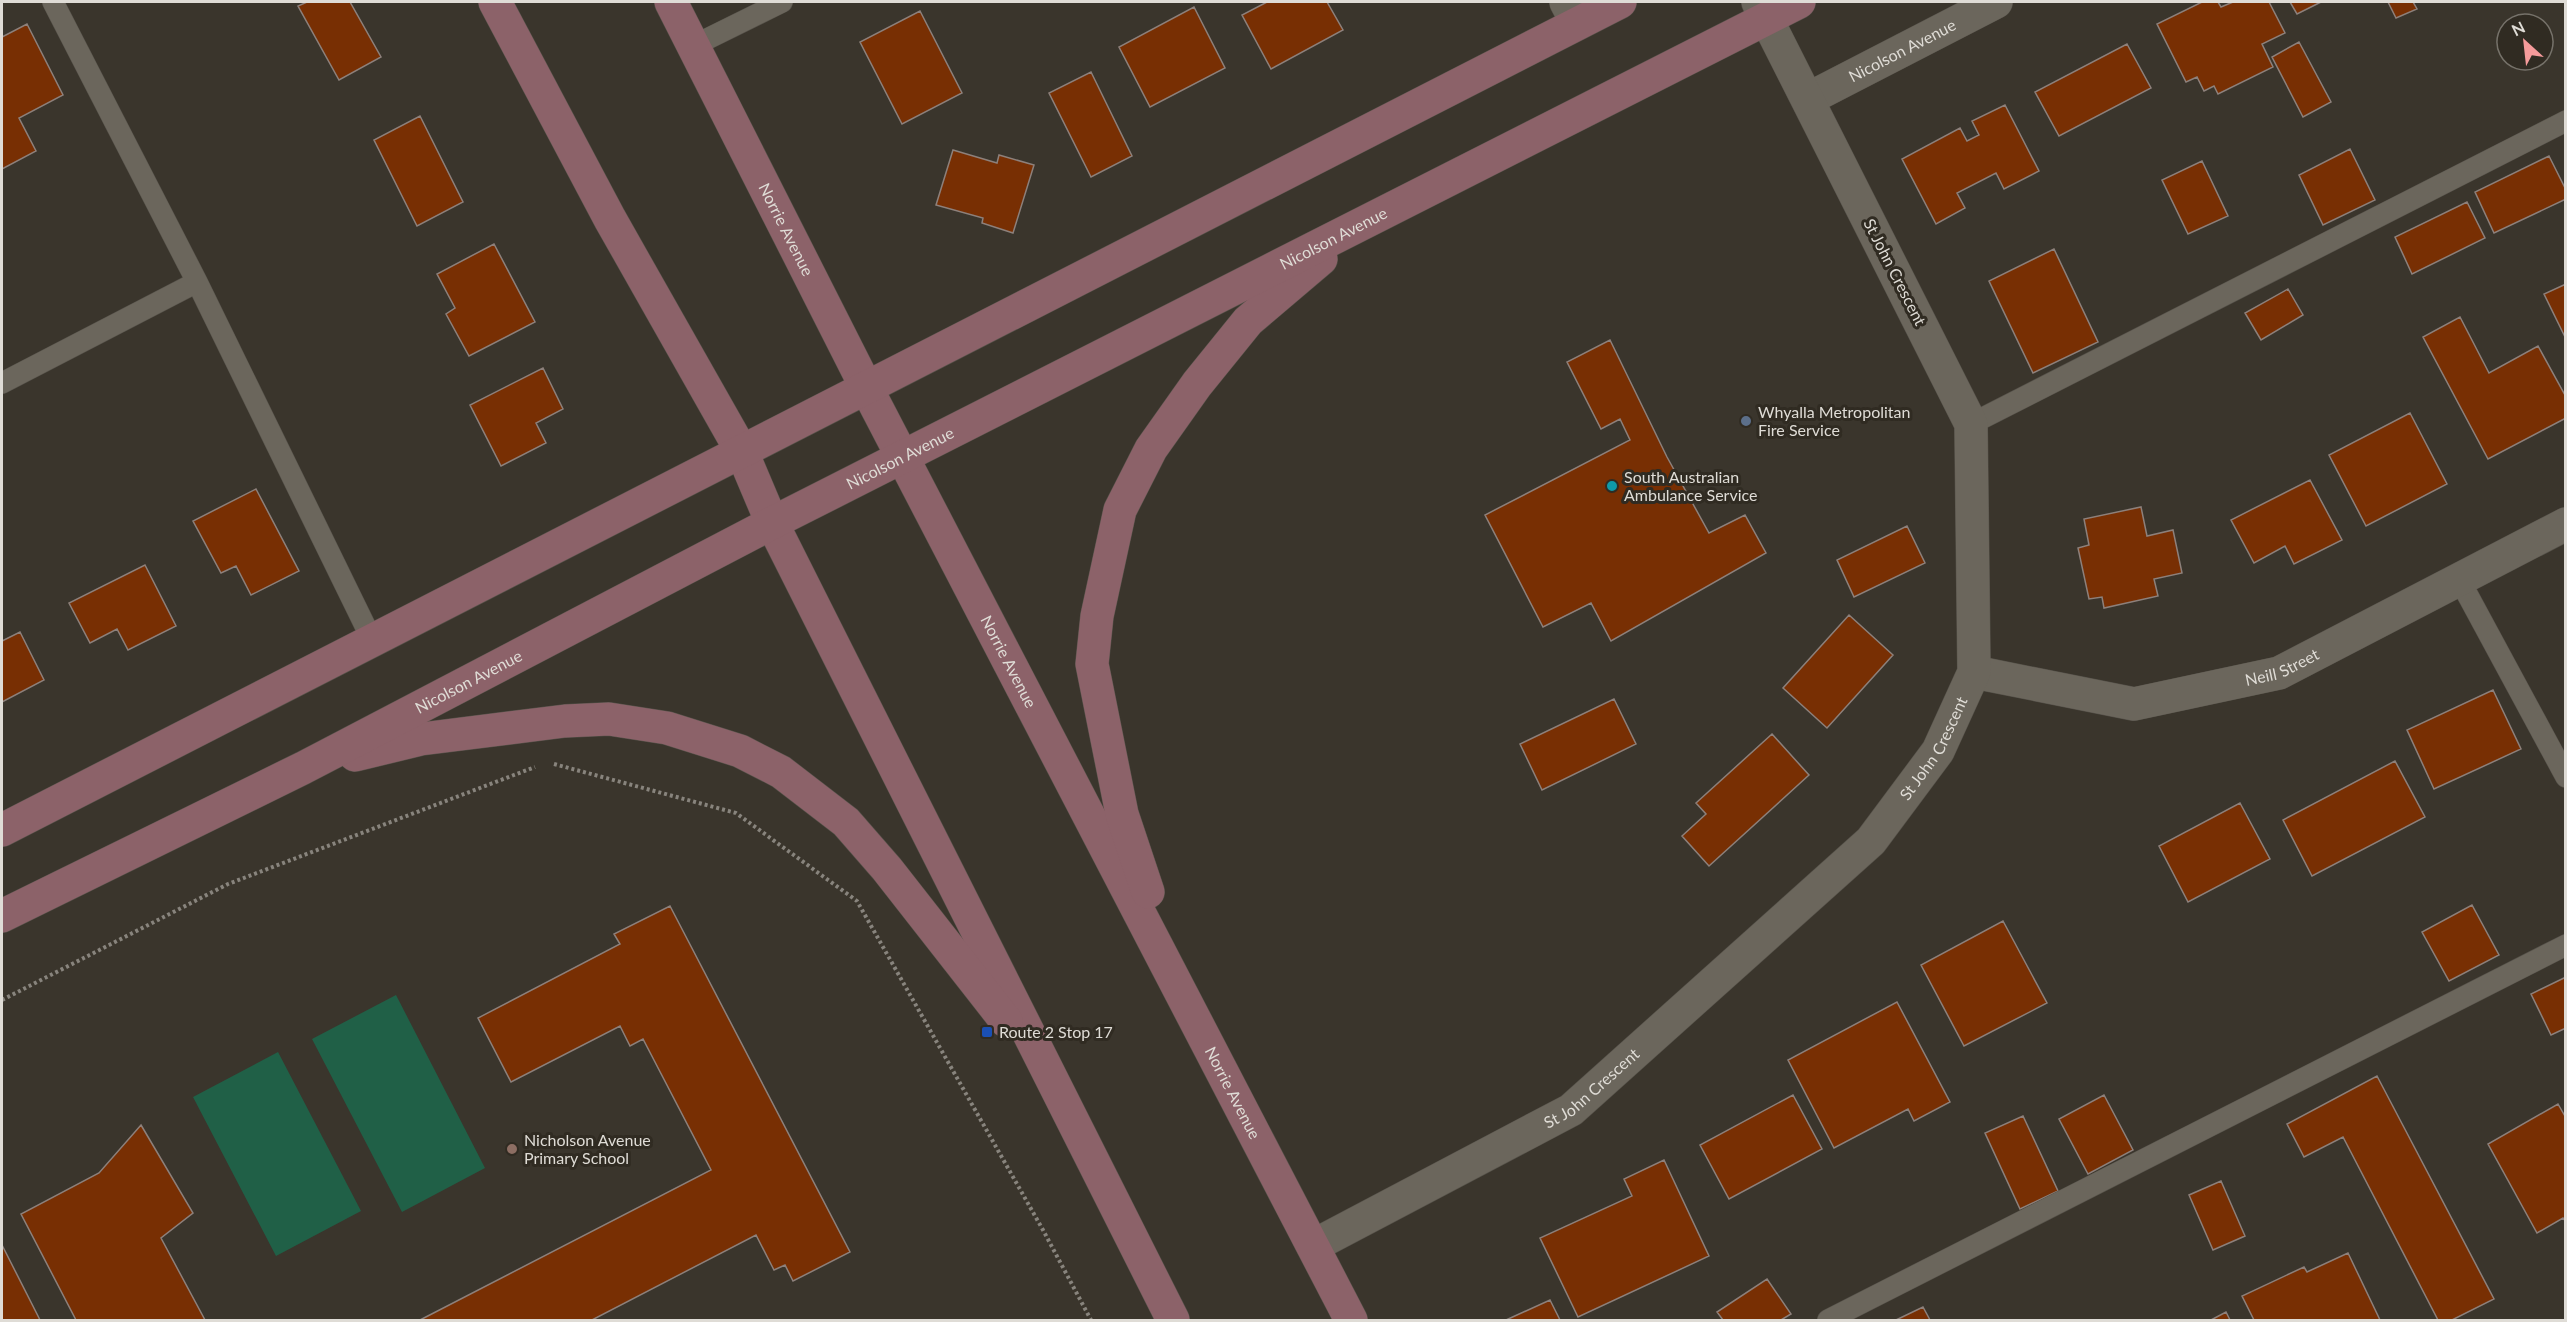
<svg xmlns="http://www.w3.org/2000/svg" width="2567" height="1322" viewBox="0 0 2567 1322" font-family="Lato,sans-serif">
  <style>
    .green { fill: #206047 }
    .building { fill: #782f03; stroke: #8d807b; stroke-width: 1.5 }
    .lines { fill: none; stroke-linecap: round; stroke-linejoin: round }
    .service-casing { stroke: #56524a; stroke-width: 22 }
    .minor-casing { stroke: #56524a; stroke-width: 34 }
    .secondary-casing { stroke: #56524a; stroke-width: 34 }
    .path { stroke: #88847d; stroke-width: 4; stroke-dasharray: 3 3; stroke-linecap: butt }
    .service { stroke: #6b665c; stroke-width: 21 }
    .minor { stroke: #6b665c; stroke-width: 33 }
    .secondary { stroke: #8c6269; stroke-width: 33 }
    .service-dot { fill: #5c6f8a; stroke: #302b22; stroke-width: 2 }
    .culture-dot { fill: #0f9aa8; stroke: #302b22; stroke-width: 2 }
    .transit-dot { fill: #1a4fb4; stroke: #302b22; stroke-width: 2 }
    .education-dot { fill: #8d6e63; stroke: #302b22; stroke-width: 2 }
    .labels { text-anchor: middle; stroke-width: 6; stroke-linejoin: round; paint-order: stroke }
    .street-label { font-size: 16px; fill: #dfdcd6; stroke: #302b22 }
    .poi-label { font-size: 16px; fill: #dfdcd6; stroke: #302b22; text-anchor: start }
  </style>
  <rect width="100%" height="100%" fill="#3a352c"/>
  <path class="green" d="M396 995 485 1168 402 1212 312 1039Z
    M278 1052 361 1211 276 1256 193 1097Z"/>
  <path class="building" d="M307 2H350L381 57 339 80 298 6Z
    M1267 2H1327L1343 30 1271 69 1242 15Z
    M2202 2H2218L2221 7 2233 2H2269L2285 33 2262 44 2273 67 2218 94 2214 86 2204 91 2197 77 2186 82 2157 24Z
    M2290 2H2321L2297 14Z
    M2388 2H2413L2417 9 2396 18Z
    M1194 7 1225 68 1150 107 1119 47Z
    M920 11 962 93 902 124 860 42Z
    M27 24 63 95 19 118 36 151 2 169V37Z
    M2299 42 2331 102 2303 117 2272 57Z
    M2127 44 2151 88 2059 136 2035 92Z
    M1091 72 1132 156 1091 177 1049 93Z
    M2005 105 2039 171 2004 189 1996 173 1957 193 1965 208 1936 224 1902 159 1960 128 1967 141 1979 135 1972 121Z
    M420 116 463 202 417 226 374 140Z
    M2350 149 2375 200 2323 225 2299 175Z
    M953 150 997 163 999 155 1034 165 1013 233 982 223 983 218 936 205Z
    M2549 156 2566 190V199L2494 233 2475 192Z
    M2202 161 2228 216 2188 234 2162 180Z
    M2467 202 2485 238 2412 274 2395 237Z
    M494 244 535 322 469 356 446 314 455 308 437 274Z
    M2054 249 2098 342 2033 373 1989 281Z
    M2566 284V339L2544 294Z
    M2288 289 2303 315 2261 340 2245 313Z
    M2460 317 2489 373 2538 346 2566 397V418L2488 459 2423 337Z
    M1610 340 1667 457 1709 533 1745 515 1766 553 1611 641 1591 603 1543 627 1485 515 1630 440 1620 419 1601 429 1567 362Z
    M543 368 563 409 536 423 546 443 501 466 470 405Z
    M2410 413 2447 484 2366 526 2329 455Z
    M2310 480 2342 540 2294 564 2285 546 2254 563 2231 520Z
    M256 489 299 571 251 595 236 566 221 573 193 521Z
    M2141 507 2147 536 2173 530 2182 573 2154 579 2158 596 2104 608 2102 597 2089 599 2078 548 2089 545 2084 519Z
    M1907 526 1925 563 1854 597 1837 560Z
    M145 565 176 626 128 650 117 629 90 643 69 603Z
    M1849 615 1893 655 1827 728 1783 688Z
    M20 632 44 680 2 702V641Z
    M2493 690 2521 749 2434 789 2407 730Z
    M1614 699 1636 744 1542 790 1520 744Z
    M1772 734 1809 775 1709 866 1682 836 1706 814 1696 803Z
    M2395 761 2425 817 2312 876 2283 820Z
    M2240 803 2270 859 2188 902 2159 846Z
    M2472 905 2499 955 2449 981 2422 932Z
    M670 906 850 1252 793 1281 785 1265 774 1270 756 1235 592 1320H420L711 1170 643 1039 630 1046 620 1026 511 1082 478 1018 620 944 614 934Z
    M2003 921 2047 1003 1964 1046 1921 965Z
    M2566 977V1028L2551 1035 2531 994Z
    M1897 1002 1950 1102 1914 1121 1908 1109 1834 1148 1788 1060Z
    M2377 1076 2494 1299 2452 1320H2438L2343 1137 2304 1157 2287 1124Z
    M1793 1095 1822 1149 1729 1199 1700 1145Z
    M2104 1095 2133 1150 2088 1174 2059 1119Z
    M2558 1104 2566 1118V1222L2563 1218 2537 1233 2488 1144Z
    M2023 1116 2058 1191 2020 1209 1985 1133Z
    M141 1125 193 1213 161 1238 205 1320H76L21 1214 99 1173Z
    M1664 1160 1709 1256 1578 1317 1540 1238 1632 1196 1624 1179Z
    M2221 1181 2245 1236 2213 1250 2189 1195Z
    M2 1245 40 1320H2Z
    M2348 1253 2380 1320H2254L2242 1296 2304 1267 2307 1272Z
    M1767 1279 1791 1314 1781 1320H1723L1717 1312Z
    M1550 1300 1560 1320H1506Z
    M1923 1307 1930 1320H1896Z
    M2226 1312 2230 1320H2211Z"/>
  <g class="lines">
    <defs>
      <path id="service" d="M53 2 197 282 373 642
        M693 46 782 2
        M2 383 197 282
        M1971 424 2566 121
        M2459 579 2566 777
        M1828 1320 2566 945"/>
      <g id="minor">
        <path d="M1566 2 1577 23"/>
        <path id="s1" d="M1808 99 1996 2"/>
        <path id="s2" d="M1974 672 2134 704 2279 673 2566 524"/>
        <path id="s3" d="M1313 1246 1571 1110 1871 841 1938 751 1974 672 1971 424 1758 2"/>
      </g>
      <g id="secondary">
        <path d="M495 2 610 219 742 452 772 523 1173 1320"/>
        <path id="s4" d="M671 2 866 387 1351 1320"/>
        <path d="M355 755 421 739 565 721 609 719 667 728 740 751 781 772 846 822 887 869 1006 1021"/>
        <path d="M2 830 1620 2"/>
        <path d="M1148 892 1122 814 1092 664 1097 616 1120 510 1151 449 1197 384 1248 321 1321 259"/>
        <path id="s5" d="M2 916 303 768 772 523 1799 2"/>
      </g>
    </defs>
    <use href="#service" class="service-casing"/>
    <use href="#minor" class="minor-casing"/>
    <use href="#secondary" class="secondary-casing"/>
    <path class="path" d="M554 764 736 813 857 901 1043 1230 1091 1320
      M2 1000 228 884 535 767"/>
    <use href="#service" class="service"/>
    <use href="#minor" class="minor"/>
    <use href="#secondary" class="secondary"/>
  </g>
  <circle class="service-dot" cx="1746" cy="421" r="6"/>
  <circle class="culture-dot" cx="1612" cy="486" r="6"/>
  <rect class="transit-dot" x="981" y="1026" width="12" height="12" rx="3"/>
  <circle class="education-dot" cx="512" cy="1149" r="6"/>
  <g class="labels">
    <g class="street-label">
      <text dy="6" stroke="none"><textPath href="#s1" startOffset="106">Nicolson Avenue</textPath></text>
      <text dy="6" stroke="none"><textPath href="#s4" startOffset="255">Norrie Avenue</textPath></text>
      <text dy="6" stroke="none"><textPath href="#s5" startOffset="1494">Nicolson Avenue</textPath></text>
      <text transform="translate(1895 272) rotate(63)" y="6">St John Crescent</text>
      <text dy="6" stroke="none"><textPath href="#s5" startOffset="1008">Nicolson Avenue</textPath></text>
      <text dy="6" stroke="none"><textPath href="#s4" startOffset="741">Norrie Avenue</textPath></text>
      <text dy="6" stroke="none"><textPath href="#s2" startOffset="316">Neill Street</textPath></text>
      <text dy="6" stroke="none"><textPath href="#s5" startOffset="522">Nicolson Avenue</textPath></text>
      <text dy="6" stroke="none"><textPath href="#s3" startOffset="807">St John Crescent</textPath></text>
      <text dy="6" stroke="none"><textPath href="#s3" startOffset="321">St John Crescent</textPath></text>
      <text dy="6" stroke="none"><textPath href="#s4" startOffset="1227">Norrie Avenue</textPath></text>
    </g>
    <g class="poi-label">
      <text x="1758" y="418">Whyalla Metropolitan<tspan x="1758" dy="18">Fire Service</tspan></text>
      <text x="1624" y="483">South Australian<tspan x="1624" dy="18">Ambulance Service</tspan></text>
      <text x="999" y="1038">Route 2 Stop 17</text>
      <text x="524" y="1146">Nicholson Avenue<tspan x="524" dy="18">Primary School</tspan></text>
    </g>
  </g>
  <rect width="2567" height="1322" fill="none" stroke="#dfdcd6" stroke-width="6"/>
  <g transform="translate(2525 42) rotate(333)"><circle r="28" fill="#302b22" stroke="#76726a" stroke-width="1.5"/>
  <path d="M0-4.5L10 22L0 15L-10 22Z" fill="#f59b9b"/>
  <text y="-9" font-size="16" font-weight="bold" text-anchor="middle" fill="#dfdcd6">N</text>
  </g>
</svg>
